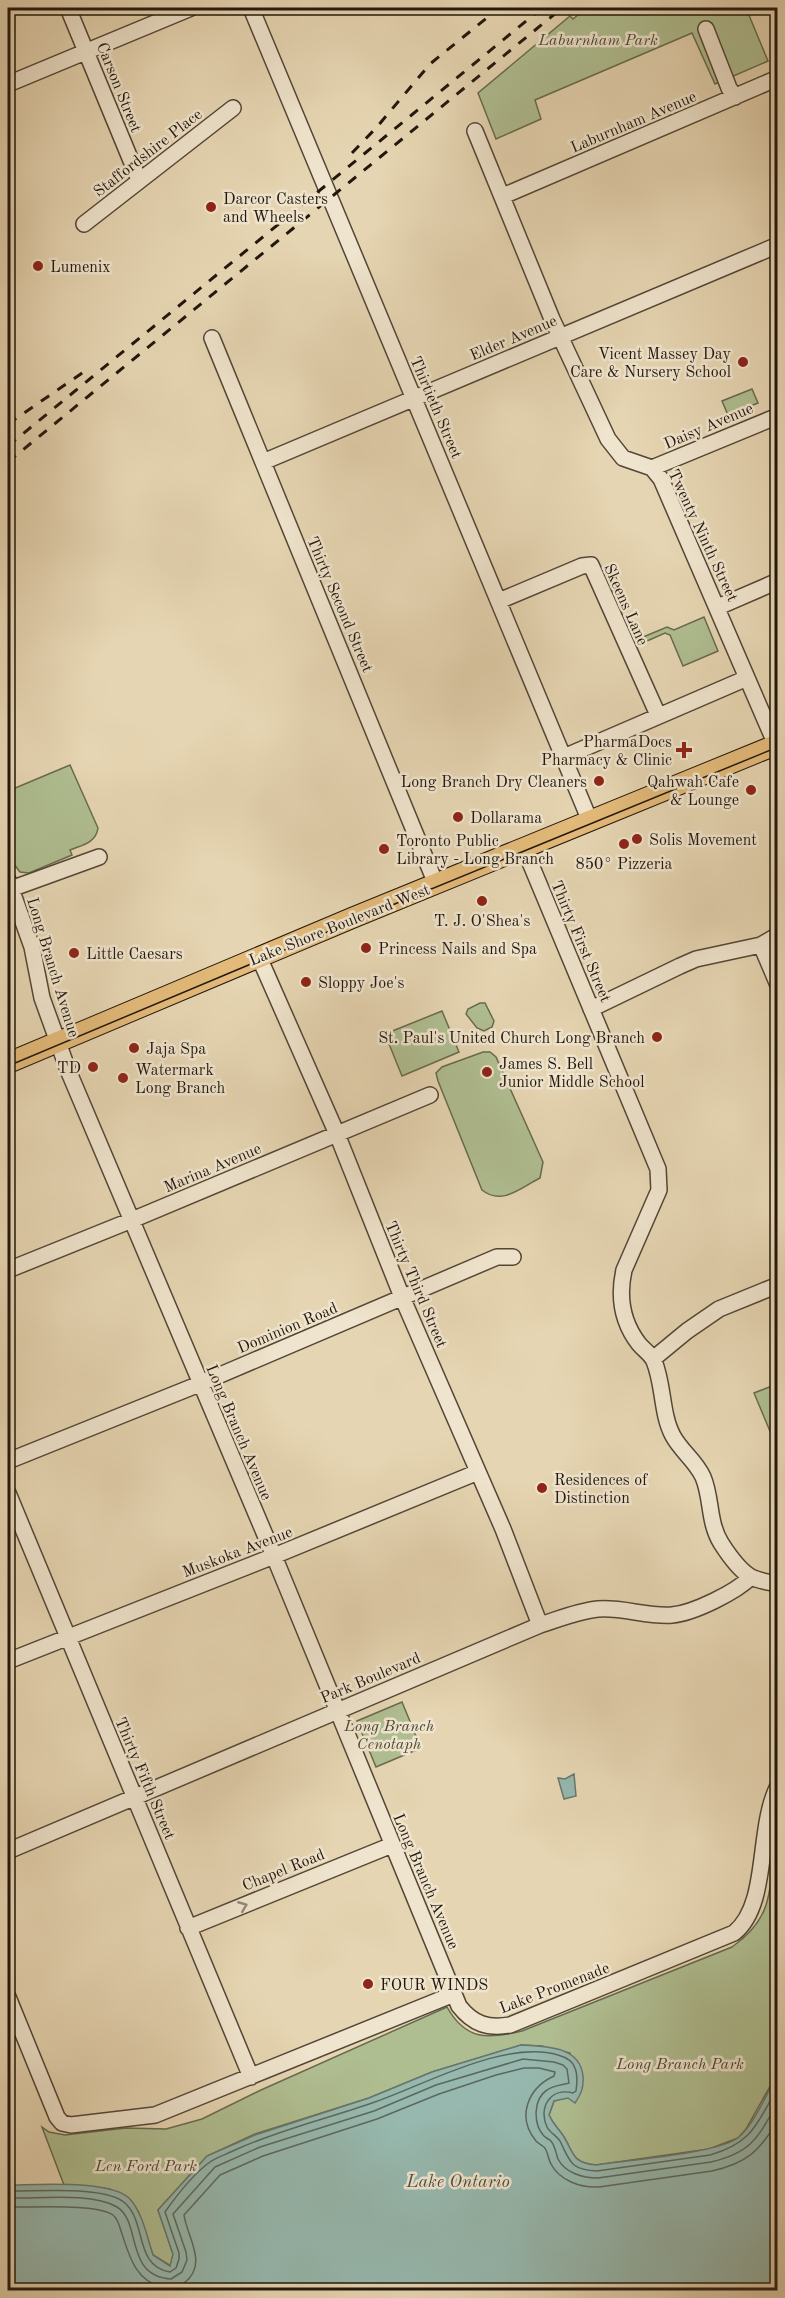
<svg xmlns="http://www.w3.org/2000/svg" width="785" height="2298" viewBox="0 0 785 2298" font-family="'Old Standard TT',serif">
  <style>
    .green { fill: #afbe91; stroke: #686a4f; stroke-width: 1.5 }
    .water { fill: #96b8ae; stroke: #68786e; stroke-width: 1.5 }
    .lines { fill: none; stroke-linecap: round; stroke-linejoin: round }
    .shore { stroke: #5c685e; stroke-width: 1.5 }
    .minor-casing { stroke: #534636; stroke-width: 18 }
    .major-casing { stroke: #22170d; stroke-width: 22 }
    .minor { stroke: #efe4cd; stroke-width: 15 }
    .major { stroke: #e3ba79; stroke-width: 20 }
    .tram { stroke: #22170d; stroke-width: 1.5 }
    .rail { stroke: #22170d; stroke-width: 3; stroke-dasharray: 10 10; stroke-linecap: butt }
    .oneway { stroke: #938877 }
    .poi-dot { fill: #8f2418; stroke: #efe4cd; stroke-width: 2 }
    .labels { text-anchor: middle; stroke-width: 5; stroke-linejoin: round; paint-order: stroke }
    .park-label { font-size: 16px; font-style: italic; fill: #4c4935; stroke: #efe4cd }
    .street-label { font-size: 16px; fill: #22170d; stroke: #efe4cd }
    .poi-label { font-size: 16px; fill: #22170d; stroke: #efe4cd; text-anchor: start }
    .water-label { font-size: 18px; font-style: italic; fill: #4b4f45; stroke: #efe4cd }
  </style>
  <rect width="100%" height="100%" fill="#e6d5b2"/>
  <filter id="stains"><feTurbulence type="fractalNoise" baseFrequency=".00333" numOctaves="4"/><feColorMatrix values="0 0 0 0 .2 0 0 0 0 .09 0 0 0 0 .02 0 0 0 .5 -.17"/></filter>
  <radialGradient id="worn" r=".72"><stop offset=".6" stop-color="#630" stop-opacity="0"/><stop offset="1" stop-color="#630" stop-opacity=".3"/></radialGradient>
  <path class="green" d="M583 8H746L768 61 715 84 692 33 535 100 541 119 496 139 478 93 570 16 573 19 584 10Z
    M752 389 758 403 728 415 722 401Z
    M704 617 718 651 683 666 670 635 665 633 638 645 636 640 667 627 674 630Z
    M70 765 98 828C96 843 82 845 70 850L72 855 29 873 20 872C1 852 7 817 8 791Z
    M480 1003H485L494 1021 492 1027 484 1031 477 1028 466 1014 468 1009Z
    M442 1011 459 1052 402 1076 385 1034Z
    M483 1052H490L496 1057 543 1162 540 1178C520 1188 502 1206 482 1190L438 1081 436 1073 442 1067Z
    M777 1384V1448L754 1393Z
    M402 1702 421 1748 376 1767 357 1721Z
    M774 1848 777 1856V2074L746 2129 738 2138 709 2149 596 2165C570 2163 574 2151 562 2134 557 2127 553 2124 549 2115L554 2101 562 2098H568L570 2053 542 2046 521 2045 432 2072 369 2098 255 2134 207 2156 158 2210 173 2254 171 2266 153 2255 138 2211 110 2189 64 2185 42 2127 49 2132 65 2135 126 2128 166 2129 202 2119 261 2090 447 2007C466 2041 488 2039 522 2031L732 1947C773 1918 769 1893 774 1848Z"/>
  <path class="water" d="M574 1774 576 1796 564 1799 558 1778 565 1779Z
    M521 2045C545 2046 580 2046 583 2076 584 2088 581 2094 575 2103L568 2098 554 2101 549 2115C553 2124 557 2127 562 2134 574 2151 570 2163 596 2165 626 2160 718 2154 739 2137 754 2124 768 2092 777 2074V2290H8V2185C35 2185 111 2179 130 2199 143 2214 147 2237 153 2255L170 2266 173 2254 158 2210 207 2156 255 2135 369 2098 432 2072Z"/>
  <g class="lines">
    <path class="shore" d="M8 2191C35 2192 105 2185 125 2203 147 2223 134 2266 170 2272L176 2268 179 2259V2253L165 2212C177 2195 193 2174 210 2162 217 2157 227 2154 235 2150 279 2130 326 2119 372 2103 423 2086 504 2039 558 2055 565 2057 573 2061 575 2068 578 2075 577 2084 576 2091L573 2093C550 2087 538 2108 547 2127 550 2133 556 2135 560 2141 570 2161 570 2170 597 2171L710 2155C753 2143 757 2123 778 2087
      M8 2198C38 2199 91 2192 117 2207 142 2222 124 2276 171 2279L182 2272 187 2260 186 2252 173 2214 215 2167 260 2147 374 2111 436 2085 523 2059 554 2062 563 2065 567 2069 569 2083C562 2085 554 2085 547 2090 533 2099 533 2124 544 2136 546 2138 549 2139 551 2141 555 2146 556 2153 558 2159 565 2173 583 2178 598 2178L711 2162C753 2152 758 2137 778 2102
      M8 2207C30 2208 96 2203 113 2215 118 2219 119 2225 121 2231 129 2254 134 2280 162 2287 170 2289 178 2288 184 2283 209 2265 187 2237 184 2215L220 2175 263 2156 377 2119 439 2094 496 2075 524 2068H539L555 2072 554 2076C528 2088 516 2117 536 2141 538 2143 541 2145 544 2147 548 2151 548 2159 551 2164 560 2181 581 2188 599 2187L712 2171C747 2163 760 2151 778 2120"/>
    <defs>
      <path id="minor" d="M68 8 139 180
        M251 8 590 821
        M706 29 729 88 735 97
        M8 84 191 8
        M475 131 552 319 608 439 623 458 652 468 661 479 776 745
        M503 196 778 78
        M84 224 233 108
        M212 338 436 884
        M263 462 778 245
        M652 468 778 416
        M499 601 582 566 591 565 658 715
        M718 607 778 581
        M564 757 747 678
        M524 848 658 1169 659 1190 624 1270C618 1297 622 1322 639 1344 644 1350 651 1354 654 1361 664 1385 661 1414 673 1436 681 1451 696 1461 703 1477 712 1498 708 1522 721 1543 728 1554 739 1570 751 1577 759 1581 769 1582 778 1584
        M8 880 32 947 42 998 68 1070 274 1556 459 2006C473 2024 488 2029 510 2025L734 1933C770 1904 756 1829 778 1786
        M8 890 99 857
        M761 945 778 985
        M259 957 337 1134 402 1297 503 1529 540 1625
        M591 1009 680 966 696 959 761 945 778 935
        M8 1270 132 1220 430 1095
        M653 1359 687 1331 719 1309 778 1285
        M8 1461 192 1387 497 1257H513
        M8 1493 251 2077
        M8 1661 274 1556 478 1472
        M8 1851 540 1625C559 1619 578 1611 598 1609 623 1607 648 1617 672 1615 694 1613 736 1592 751 1577
        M188 1928 392 1845
        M8 1997 57 2117 62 2123 71 2125 155 2115 454 1994"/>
      <path id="major" d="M8 1063 352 918 778 744"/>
    </defs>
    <use href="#minor" class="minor-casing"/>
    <use href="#major" class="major-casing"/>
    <use href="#minor" class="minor"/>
    <use href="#major" class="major"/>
    <path class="tram" d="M8 1066 363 917 778 747"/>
    <path class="rail" d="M352 153 376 128 430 64 499 8
      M8 424 88 369
      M8 446 542 8
      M8 462 562 8"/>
  </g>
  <defs><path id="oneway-chevron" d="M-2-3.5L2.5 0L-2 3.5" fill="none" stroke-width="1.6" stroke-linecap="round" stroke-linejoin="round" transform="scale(1.5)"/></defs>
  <use class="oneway" href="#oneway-chevron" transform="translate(243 1906) rotate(-22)"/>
  <g class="poi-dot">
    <circle cx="211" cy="207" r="6"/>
    <circle cx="38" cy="266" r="6"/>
    <circle cx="743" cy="362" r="6"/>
    <path d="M681 741h6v6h6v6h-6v6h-6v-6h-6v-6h6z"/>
    <circle cx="599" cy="781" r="6"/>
    <circle cx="751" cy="790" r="6"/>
    <circle cx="458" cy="817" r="6"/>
    <circle cx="637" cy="839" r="6"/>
    <circle cx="624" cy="844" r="6"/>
    <circle cx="384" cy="849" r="6"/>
    <circle cx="482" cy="901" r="6"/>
    <circle cx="366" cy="948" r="6"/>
    <circle cx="74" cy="953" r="6"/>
    <circle cx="306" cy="982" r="6"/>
    <circle cx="657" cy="1037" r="6"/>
    <circle cx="134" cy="1048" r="6"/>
    <circle cx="93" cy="1067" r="6"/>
    <circle cx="487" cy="1072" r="6"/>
    <circle cx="123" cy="1078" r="6"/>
    <circle cx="542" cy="1488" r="6"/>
    <circle cx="368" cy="1984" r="6"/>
  </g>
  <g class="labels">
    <g class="park-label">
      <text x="598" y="45">Laburnham Park</text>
      <text x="389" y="1731">Long Branch<tspan x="389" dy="18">Cenotaph</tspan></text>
      <text x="680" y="2069">Long Branch Park</text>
      <text x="146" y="2171">Len Ford Park</text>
    </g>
    <g class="street-label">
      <text transform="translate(120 87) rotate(68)" y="6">Carson Street</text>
      <text transform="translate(633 121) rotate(-23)" y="6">Laburnham Avenue</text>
      <text transform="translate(147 152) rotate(-38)" y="6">Staffordshire Place</text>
      <text transform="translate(513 337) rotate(-23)" y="6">Elder Avenue</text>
      <text transform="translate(437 407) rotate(67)" y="6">Thirtieth Street</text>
      <text transform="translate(708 425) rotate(-23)" y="6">Daisy Avenue</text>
      <text transform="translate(704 535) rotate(65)" y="6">Twenty Ninth Street</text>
      <text transform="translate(341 604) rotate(67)" y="6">Thirty Second Street</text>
      <text transform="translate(627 604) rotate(66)" y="6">Skeens Lane</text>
      <text transform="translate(339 924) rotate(-22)" y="6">Lake Shore Boulevard West</text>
      <text transform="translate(582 941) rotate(67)" y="6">Thirty First Street</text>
      <text transform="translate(54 967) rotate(73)" y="6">Long Branch Avenue</text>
      <text transform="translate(212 1167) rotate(-23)" y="6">Marina Avenue</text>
      <text transform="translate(417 1284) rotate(67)" y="6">Thirty Third Street</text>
      <text transform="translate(287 1327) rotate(-23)" y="6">Dominion Road</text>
      <text transform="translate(240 1432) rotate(67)" y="6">Long Branch Avenue</text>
      <text transform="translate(237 1551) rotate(-21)" y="6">Muskoka Avenue</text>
      <text transform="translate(370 1677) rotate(-23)" y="6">Park Boulevard</text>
      <text transform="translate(146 1778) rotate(67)" y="6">Thirty Fifth Street</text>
      <text transform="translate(283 1869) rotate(-22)" y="6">Chapel Road</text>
      <text transform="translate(427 1881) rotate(67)" y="6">Long Branch Avenue</text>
      <text transform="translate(554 1987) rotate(-21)" y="6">Lake Promenade</text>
    </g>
    <g class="poi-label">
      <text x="223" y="204">Darcor Casters<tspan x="223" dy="18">and Wheels</tspan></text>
      <text x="50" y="272">Lumenix</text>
      <text x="731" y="359" text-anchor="end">Vicent Massey Day<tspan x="731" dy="18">Care &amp; Nursery School</tspan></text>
      <text x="672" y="747" text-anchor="end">PharmaDocs<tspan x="672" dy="18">Pharmacy &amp; Clinic</tspan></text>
      <text x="587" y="787" text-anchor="end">Long Branch Dry Cleaners</text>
      <text x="739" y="787" text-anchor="end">Qahwah Cafe<tspan x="739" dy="18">&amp; Lounge</tspan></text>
      <text x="470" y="823">Dollarama</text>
      <text x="649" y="845">Solis Movement</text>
      <text x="396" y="846">Toronto Public<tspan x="396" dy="18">Library - Long Branch</tspan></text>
      <text x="624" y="869" text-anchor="middle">850° Pizzeria</text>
      <text x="482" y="926" text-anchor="middle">T. J. O'Shea's</text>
      <text x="378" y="954">Princess Nails and Spa</text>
      <text x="86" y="959">Little Caesars</text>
      <text x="318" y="988">Sloppy Joe's</text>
      <text x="645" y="1043" text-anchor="end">St. Paul's United Church Long Branch</text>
      <text x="146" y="1054">Jaja Spa</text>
      <text x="499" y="1069">James S. Bell<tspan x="499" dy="18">Junior Middle School</tspan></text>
      <text x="81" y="1073" text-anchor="end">TD</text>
      <text x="135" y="1075">Watermark<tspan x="135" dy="18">Long Branch</tspan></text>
      <text x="554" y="1485">Residences of<tspan x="554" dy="18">Distinction</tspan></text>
      <text x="380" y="1990">FOUR WINDS</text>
    </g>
    <g class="water-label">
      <text x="458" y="2187">Lake Ontario</text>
    </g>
  </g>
  <rect width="785" height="2298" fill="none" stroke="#e6d5b2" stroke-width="30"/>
  <rect x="9" y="9" width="767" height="2280" fill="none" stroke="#22170d" stroke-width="3"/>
  <rect x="15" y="15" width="755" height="2268" fill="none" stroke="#22170d" stroke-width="1.5"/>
  <rect width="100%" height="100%" filter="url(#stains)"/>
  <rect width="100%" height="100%" fill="url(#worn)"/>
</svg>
